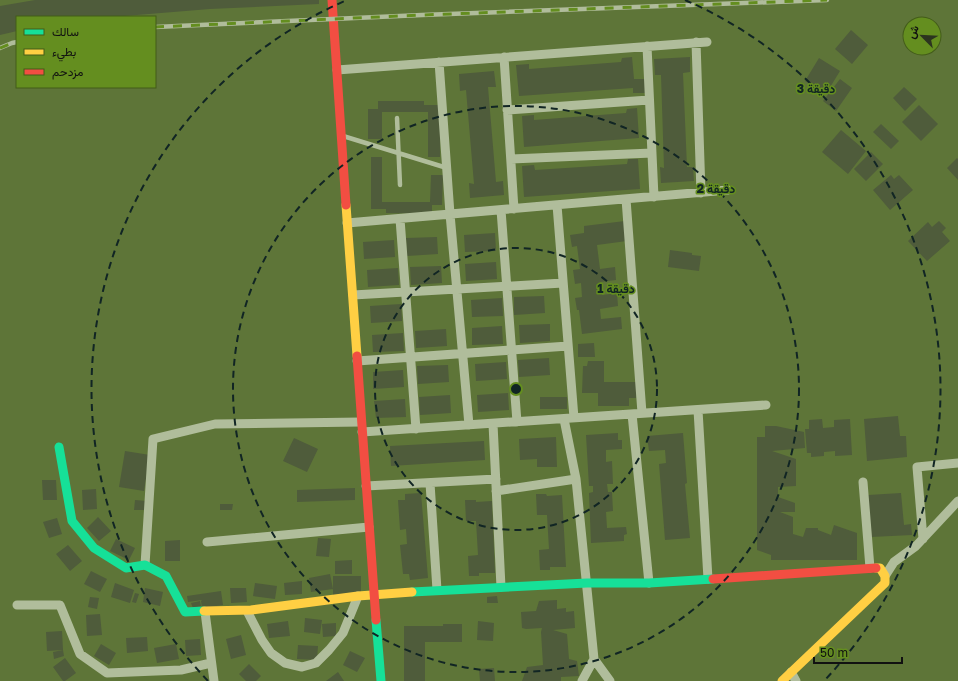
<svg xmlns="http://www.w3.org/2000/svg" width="958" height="681" viewBox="0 0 958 681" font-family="'Golos Text',Vazirmatn,sans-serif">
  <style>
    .building { fill: #4f5c3b }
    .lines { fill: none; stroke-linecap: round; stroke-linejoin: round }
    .lane { stroke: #b0bd9b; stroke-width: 4.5 }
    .street { stroke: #b0bd9b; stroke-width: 9 }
    .fast { stroke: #16e098; stroke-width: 9 }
    .slow { stroke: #ffcf43; stroke-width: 9 }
    .jam { stroke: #f24e42; stroke-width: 9 }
    .rail-casing { stroke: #b0bc9b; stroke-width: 4.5 }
    .rail { stroke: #648e1f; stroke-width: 3; stroke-dasharray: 9; stroke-linecap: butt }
    .ring { fill: none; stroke: #112524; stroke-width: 2; stroke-dasharray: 7 5 }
    .centre { fill: #112524; stroke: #648e1f; stroke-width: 2 }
    .ring-label { font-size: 12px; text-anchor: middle; font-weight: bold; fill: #112524; stroke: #648e1f; stroke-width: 3; stroke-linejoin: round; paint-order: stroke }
  </style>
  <rect width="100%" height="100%" fill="#5e7538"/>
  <path class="building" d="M35 0H319V4L210 9 112 17H17V31L0 35V6Z
    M851 30 868 45 852 64 835 49Z
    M632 57 634 79H645V93H633V88L519 96 516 65 529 64V69L621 62 622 58Z
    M690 57V72L683 73 687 167H693L694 181 661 183 660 167 664 168 661 75H655L654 59Z
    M819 58 840 71 826 94 805 81Z
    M494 71 496 87H488L496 182 503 181 504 195 470 198 469 183 474 184 466 90 460 91 459 74Z
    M840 79 852 88 836 111 823 101Z
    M904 87 917 99 905 111 893 98Z
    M378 101H424V105H440V157H428V112H382V139H368V109H378Z
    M919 105 938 124 921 141 902 122Z
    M637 108 639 138 524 147 522 116 534 115V120L626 113 627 109Z
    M881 124 899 141 891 149 873 132Z
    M841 130 866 151 848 174 822 152Z
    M871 152 883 164 866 181 854 169Z
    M371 157H382V202H430L431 175H443L442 205H432V214L386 213V209H371Z
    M957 158 958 159V180L947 168Z
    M628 159H638L640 189 524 197 522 166 534 165 535 170 627 164Z
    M891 175 894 179 899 175 913 190 890 210 873 190Z
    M625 221 627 241 597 245 600 269 615 267 616 280 600 282 602 295 617 293 618 306 600 309 601 319 621 317 622 329 582 334 579 310H577L575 298 582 297 581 283 575 284 573 270 580 269 577 246 572 247 570 235 584 233V226Z
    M939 221 946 228 942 232 950 241 927 261 908 241 928 222 932 227Z
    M495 233 496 251 465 252 464 235Z
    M437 237 438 254 407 256 406 238Z
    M394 240 395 257 364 259 363 242Z
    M670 250 692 253V255L701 256 699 271 668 267Z
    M496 262 497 279 466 281 465 264Z
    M441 266 442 283 411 285 410 267Z
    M398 268 399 285 368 287 367 270Z
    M544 296 545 313 514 315V297Z
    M502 298 503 316 472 317 471 300Z
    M401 304 402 321 371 323 370 306Z
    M550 324V341L520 343 519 325Z
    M502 326 503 344 472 345V328Z
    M446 329 447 346 416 348 415 331Z
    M403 333 404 351 373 352 372 335Z
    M594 343 595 357H578V344Z
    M549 358 550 375 519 377 518 360Z
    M588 361H604V382H636V398H629V406H598V393H582L583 366H587Z
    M506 362 507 379 476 381 475 364Z
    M448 365 449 382 418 384 417 366Z
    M403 370 404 387 373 389V372Z
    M508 393 509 410 478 412 477 395Z
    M450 395 451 413 420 415 419 397Z
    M540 397H567V409H540Z
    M405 399 406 417 376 418 374 401Z
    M898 416 900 436H906L907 457 867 461 864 419Z
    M822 419 823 428 834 427V420L850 419 852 455 835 456V451L824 452V456L811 457V453H807L805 429H809V420Z
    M765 426H776L804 432 805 448 772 451 796 459V486L778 487V497L795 503V512H780L793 517V534L803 537 806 528H818V530L831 535 834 525 857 533V560H771V555L757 550V437H765Z
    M618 433V440H622V449L606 450V462L612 461 613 484H607L608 492H612L613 511 606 512 607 528 626 527 627 534 624 535V541L591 543 589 493 593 492V486H589L586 435Z
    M683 433 687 483 685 484 690 538 665 540 659 464 666 463 665 450 649 451 647 436Z
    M556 437 557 467H537V459L520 460 519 439Z
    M294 438 318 449 307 472 283 461Z
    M484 441 485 460 391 466 390 446Z
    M125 451 150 455 144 491 119 487Z
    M42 480H56L57 500H43Z
    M355 488V500L297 502V490Z
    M96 489 97 509 83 510 82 490Z
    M421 493 428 578 410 580 409 574H403L400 545 407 544 406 529 400 530 398 500H405V494Z
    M901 493 904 525 911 524 912 535 871 537 868 495Z
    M536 494H546L547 496 562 495 566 567H550V570H540L539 550 549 549 547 515H537Z
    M135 500 147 501 146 510H134Z
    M465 500H476V502L492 501 495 573H479V576H469L468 556 478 555 476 521H466Z
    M220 504H233L232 510H220Z
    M98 517 111 531 99 541 87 528Z
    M57 518 62 534 49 538 43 522Z
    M318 538 331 539 329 557 316 556Z
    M116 539 135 548 129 560 110 551Z
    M180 540V561H165V541Z
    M68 545 82 561 70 571 56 554Z
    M352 560V574H335V561Z
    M91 571 107 579 100 592 84 584Z
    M330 574 333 589 311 592 309 578Z
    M333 576H361V594L333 595Z
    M302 581V594L285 595 284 583Z
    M115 583 134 590 130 603 111 597Z
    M255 583 277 586 275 599 253 596Z
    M145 588 163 592 160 606 143 602Z
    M230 588H246L247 602 231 603Z
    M221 591 223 605 202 608 201 601 202 600 188 602 187 596Z
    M135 593 139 594 136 603 132 602Z
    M497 596 498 603H487V597Z
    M90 597 99 598 97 609 88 607Z
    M557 600V609L566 608V612L574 611 575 628 553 630 567 634 569 659 577 661 579 676 561 677V681H522L527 667 543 665 541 632 542 628 526 629 522 628 521 612 536 611 539 601Z
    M200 601 201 606 193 608 191 603Z
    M100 614 102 635 87 636 86 615Z
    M305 618 322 620 320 634 304 632Z
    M288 621 290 636 269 638 267 624Z
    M478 621 494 623 493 641 477 640Z
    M336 623V636L323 637 322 624Z
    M443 624H462V642H425V681H404V626H443Z
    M62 631 63 650 64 656 54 659 53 652 63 650 47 651 46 632Z
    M241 635 246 655 231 659 226 639Z
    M147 637 148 651 127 653 126 638Z
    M200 639 201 655 186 656 185 640Z
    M101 644 116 653 109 665 94 656Z
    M176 644 179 659 157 663 154 648Z
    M298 645 318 646 317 660 297 659Z
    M350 651 365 658 357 672 343 665Z
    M65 658 76 673 65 681H63L53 667Z
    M249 664 261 676 256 681H246L239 674Z
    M494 668 495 681H480L479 669Z
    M338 672 344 681H326Z"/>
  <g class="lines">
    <path class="lane" d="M397 118 400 185
      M343 136 447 168"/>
    <path class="street" d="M696 42 701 193
      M647 46 654 197
      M504 57 514 209
      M439 62 450 214 469 425
      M337 70 707 42
      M507 110 649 100
      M511 159 652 153
      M626 199 642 413
      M557 205 574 418
      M501 210 517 422
      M400 219 416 429
      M347 223 728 190
      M353 295 563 283
      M357 361 568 346
      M698 410 708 579
      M632 414 649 583
      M564 419 576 479 594 659
      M493 424 501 587
      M362 432 766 405
      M863 482 870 568
      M430 483 437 590
      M366 486 496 479
      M496 491 576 479
      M923 539 917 467 958 463
      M207 542 369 527
      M145 565 153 439 215 424 361 422
      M885 576 894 562 916 546 958 501
      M17 605H60L80 654 107 673 181 670 211 663
      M247 611 262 640 271 653 285 663 302 667 316 663 329 650 343 633 358 596
      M205 612 214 681
      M791 672 796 681
      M582 681 594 659 610 681"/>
    <path class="fast" d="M59 447 72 521 94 548 126 568 145 565 166 576 185 612 204 611
      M412 592 587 583H649L713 579
      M376 620 381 681"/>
    <path class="slow" d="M346 205 357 356
      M204 611 251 610 358 596 412 592
      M782 681 885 583V576L880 568H876"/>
    <path class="jam" d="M332 0 346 205
      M357 356 376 620
      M713 579 876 568"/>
    <defs>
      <path id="rail" d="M155 27 422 15 827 0
        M0 48 12 43 17 42"/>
    </defs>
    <use href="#rail" class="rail-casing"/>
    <use href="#rail" class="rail"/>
  </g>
  <g class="ring">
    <circle cx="516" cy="389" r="141"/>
    <circle cx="516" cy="389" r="283"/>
    <path d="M208 681A424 424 0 0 1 347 0M685 0A424 424 0 0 1 824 681"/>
  </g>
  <circle cx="516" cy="389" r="6" class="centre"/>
  <g class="ring-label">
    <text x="816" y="93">3 دقيقة</text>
    <text x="716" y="193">2 دقيقة</text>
    <text x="616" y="293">1 دقيقة</text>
  </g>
  <rect x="16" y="16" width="140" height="72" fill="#648e1f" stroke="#435c19"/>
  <rect x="24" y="29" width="20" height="6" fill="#16e098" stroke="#435c19"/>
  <text x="52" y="36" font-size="12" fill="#111111">سالك</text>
  <rect x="24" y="49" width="20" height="6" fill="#ffcf43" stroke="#435c19"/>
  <text x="52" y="56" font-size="12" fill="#111111">بطيء</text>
  <rect x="24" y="69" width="20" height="6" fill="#f24e42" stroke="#435c19"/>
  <text x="52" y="76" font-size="12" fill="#111111">مزدحم</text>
  <g transform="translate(922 36) rotate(294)"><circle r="19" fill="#648e1f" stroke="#435c19"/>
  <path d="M0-3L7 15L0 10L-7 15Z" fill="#2c341f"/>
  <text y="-6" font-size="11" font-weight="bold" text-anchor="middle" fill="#111111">ش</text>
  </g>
  <path d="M814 657v6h88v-6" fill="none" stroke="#111111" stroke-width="2"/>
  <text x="820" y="657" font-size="12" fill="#111111" stroke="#648e1f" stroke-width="3" paint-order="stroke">50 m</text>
</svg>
